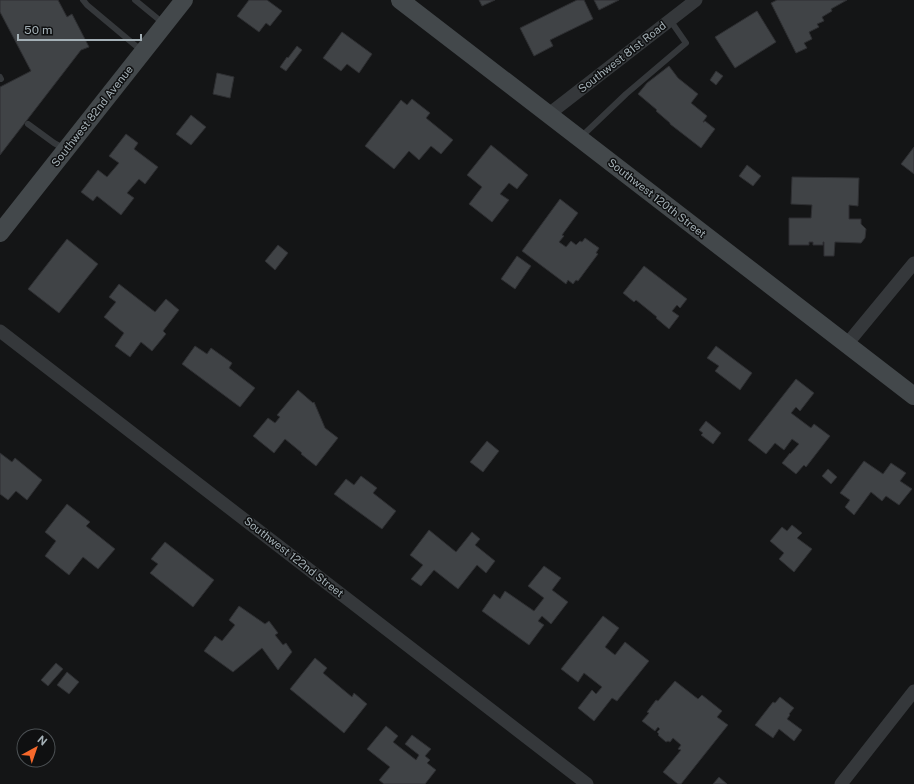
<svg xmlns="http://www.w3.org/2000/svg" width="914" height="784" viewBox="0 0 914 784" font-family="'Public Sans',sans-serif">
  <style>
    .building { fill: #404346; stroke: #2e2f32 }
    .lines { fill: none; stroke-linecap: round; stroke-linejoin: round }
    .lane { stroke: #35383b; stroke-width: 6 }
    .street { stroke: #35383b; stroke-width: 13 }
    .secondary { stroke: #43484b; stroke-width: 18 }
    .labels { text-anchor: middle; stroke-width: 3; stroke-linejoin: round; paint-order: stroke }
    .street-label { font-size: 11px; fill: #a5b1b7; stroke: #0f1011 }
  </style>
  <rect width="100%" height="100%" fill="#141516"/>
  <path class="building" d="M0 0H58L67 17 72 14 89 47 81 50 0 155V87L31 71 0 12Z
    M249 0H267L282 11 270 26 266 23 259 32 237 16Z
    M479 0H495L482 6Z
    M577 0H584L593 19 550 40 553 46 534 56 520 28Z
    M594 0H619L599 10Z
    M777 0H847L831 9 832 11 822 17 824 21 817 24 819 27 809 32 812 39 804 43 807 48 796 53 771 3Z
    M757 11 776 42 735 68 715 37Z
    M342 32 372 54 359 73 347 64 341 71 323 58Z
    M297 46 302 50 286 71 280 67 287 57 288 58Z
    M669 66 678 78 698 94 691 103 707 116 703 122H704L705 121 715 129 701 148 670 124V123L656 111 657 110 638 94 647 83Z
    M716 71 723 76 716 85 710 80Z
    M217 73 234 77 230 98 213 94Z
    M412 99 430 113 426 118 453 140 441 154 431 146 419 160 409 151 394 169 365 146 401 100 407 105Z
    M191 115 206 127 191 145 176 134Z
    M126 134 138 143 134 149 158 167 145 184 139 179 127 193 134 198 121 215 97 196 93 201 81 192 98 170 107 177 119 163 109 156Z
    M491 145 528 175 517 189 509 183 500 194 509 200 492 222 469 204 482 187 467 175Z
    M914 147V174L901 164Z
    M747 165 761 176 753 186 739 176Z
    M792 177 859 178 858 206 849 205V219H861V224L866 229 865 238 861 243 835 242 834 256H824V242H823V245H813V242H809V245H789V218H811L812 205 791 204Z
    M560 199 578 213 562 235 564 236 559 242 566 247 571 241 576 245 580 241 582 242 585 238 599 248 596 253 598 254 578 281 576 280 573 284 568 280 566 284 522 251Z
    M67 239 98 264 59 313 28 289Z
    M278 245 288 253 275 270 265 261Z
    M517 256 531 266 515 289 501 279Z
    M644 266 687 299 680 308 677 305 672 311 679 316 669 329 656 318 657 317 636 300 634 302 623 293Z
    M119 284 155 312 166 299 179 310 163 331 166 334 152 351 141 342 130 357 115 346 124 333 104 317 116 302 109 297Z
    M195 346 207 354 211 348 232 363 229 368 255 388 240 407 182 364Z
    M716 346 752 373 740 390 715 371 719 366 707 358Z
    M796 379 814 393 800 411 796 407 791 413 811 428 814 424 830 436 806 467 804 465 796 474 782 463 790 453V454L799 444 792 439 784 450 775 443 766 454 748 440Z
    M298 390 313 403 314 402 325 428 338 438 316 466 301 454 302 453 285 439 274 453 253 436 268 418 275 423 280 417 277 415Z
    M706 421 721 433 713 444 701 435 703 433 699 430Z
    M487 441 499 451 483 472 470 462Z
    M0 453 12 462 15 458 42 480 27 500 16 491 8 500 0 494Z
    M864 461 883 474 891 463 906 473 900 481 912 489 899 505 886 496 882 501 871 492 854 515 845 507 850 500 840 493Z
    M828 469 837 477 831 484 822 476Z
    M361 476 377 488 373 493 396 511 382 529 334 494 346 479 354 485Z
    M67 504 90 522 86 526 115 549 98 569 83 557 69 575 45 556 56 541 45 532Z
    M792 525 802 533 797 538 812 549 794 572 779 559 784 553 770 541 782 527 787 531Z
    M429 530 456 552 472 532 480 539 475 545 495 561 486 573 477 565 458 589 434 570 421 586 411 579 423 565 410 555Z
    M165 542 214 580 193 607 150 573 158 564 151 559Z
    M544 566 561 578 552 590 568 602 551 624 542 616 538 621 544 625 529 645 482 611 494 594 500 599 505 591 534 611 544 598 528 586Z
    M239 606 265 624 269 621 278 633 275 635 283 645 286 643 292 652 278 670 262 648 233 672 204 651 215 636 222 641 235 625 229 620Z
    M603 616 619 628 605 647 615 655 625 642 649 661 617 701 612 698 594 721 578 708 592 690 596 694 602 687 584 673 578 682 561 669Z
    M315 658 327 668 323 673 352 697 354 693 367 704 344 733 290 689Z
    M56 663 63 669 48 686 41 680Z
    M67 672 79 682 69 694 57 685Z
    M675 681 698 699 702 695 722 711 717 717 728 725 681 784H678L663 772 681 750 678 749 681 745 673 738 670 742 668 741 666 742 658 735 659 734 657 732 660 729 658 727 655 731 642 721 649 713 647 712 656 700 658 701Z
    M780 697 794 708 789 714 790 715 787 719 802 730 794 741 779 729 773 738 755 725 773 702 775 703Z
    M386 726 398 736 393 742 416 760 419 755 405 744 412 735 431 749 425 756 430 760 427 763 436 770 425 784H384L379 780 390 767 367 749Z
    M719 777 727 784H713Z"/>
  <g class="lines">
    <path class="lane" d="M83 0 87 5 142 51
      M135 0 163 23
      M0 77 1 79H0
      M28 124 54 143 65 149
      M581 137 626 94 686 43 670 20"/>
    <path class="street" d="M549 114 696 0
      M0 331 587 784
      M847 344 914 263
      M841 784 914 691"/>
    <path class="secondary" d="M400 0 914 396
      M0 233 184 0"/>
  </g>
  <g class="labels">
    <g class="street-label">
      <text transform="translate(622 57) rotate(-38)" y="4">Southwest 81st Road</text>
      <text transform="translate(92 116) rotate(-52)" y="4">Southwest 82nd Avenue</text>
      <text transform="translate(657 198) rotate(38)" y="4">Southwest 120th Street</text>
      <text transform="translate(294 557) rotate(38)" y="4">Southwest 122nd Street</text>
    </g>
  </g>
  <g transform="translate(36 748) rotate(40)"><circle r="19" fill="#0f1011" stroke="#4b5053"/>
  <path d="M0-3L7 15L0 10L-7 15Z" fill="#f7692b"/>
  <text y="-6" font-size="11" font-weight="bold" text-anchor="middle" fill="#a5b1b7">N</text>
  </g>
  <path d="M18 34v6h123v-6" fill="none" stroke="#a5b1b7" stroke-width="2"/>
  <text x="24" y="34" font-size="12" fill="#a5b1b7" stroke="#0f1011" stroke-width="3" paint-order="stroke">50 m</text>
</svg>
